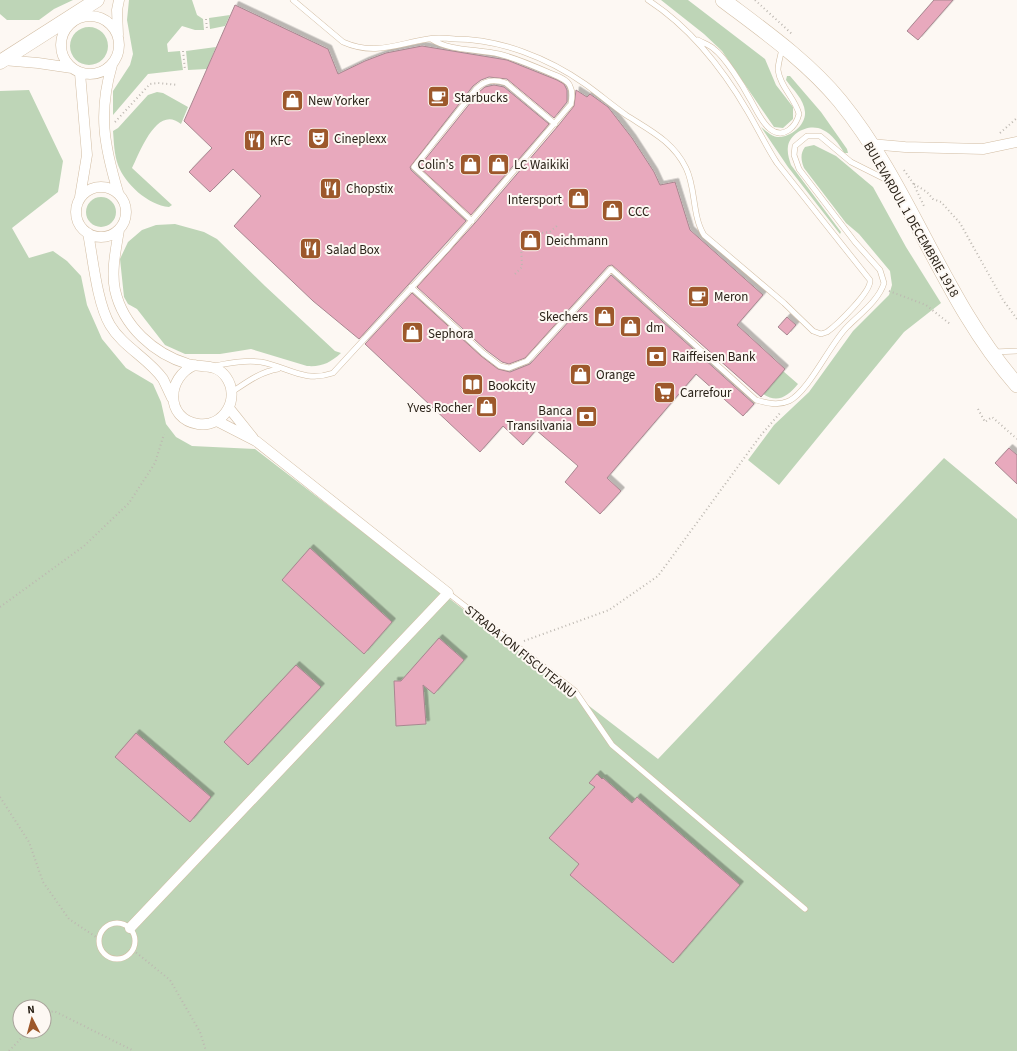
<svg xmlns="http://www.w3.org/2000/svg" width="1017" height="1051" viewBox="0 0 1017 1051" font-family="'Source Sans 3',sans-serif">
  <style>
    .green { fill: #bed5b7; fill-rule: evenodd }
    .building { fill: #e8a9bd; stroke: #a88790; filter: url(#shadow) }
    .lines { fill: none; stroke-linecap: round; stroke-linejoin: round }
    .lane-casing { stroke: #d2bda3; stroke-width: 6 }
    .street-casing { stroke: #d2bda3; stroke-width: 11 }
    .secondary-casing { stroke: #d2bda3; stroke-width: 15 }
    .primary-casing { stroke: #d2bda3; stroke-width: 16 }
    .path { stroke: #bdb8b1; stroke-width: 2; stroke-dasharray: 1 3; stroke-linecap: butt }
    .lane { stroke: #fff; stroke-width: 5 }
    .street { stroke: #fff; stroke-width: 10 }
    .secondary { stroke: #fff; stroke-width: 14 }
    .primary { stroke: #fff; stroke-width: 15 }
    .labels { text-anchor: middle; stroke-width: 4; stroke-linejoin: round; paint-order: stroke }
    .poi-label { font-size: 13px; fill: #2a2218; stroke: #fdf8f3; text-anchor: start }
    .street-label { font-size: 13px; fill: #2a2218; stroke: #fdf8f3 }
  </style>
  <defs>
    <filter id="shadow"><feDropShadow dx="3.5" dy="-3.5" stdDeviation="0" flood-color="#0004"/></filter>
  </defs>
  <rect width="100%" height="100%" fill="#fdf8f3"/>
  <path class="green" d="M0 0H73L54 9 39 20H7L0 14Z
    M129 0H192L197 15 203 19 204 30H195L182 26 167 44 168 52 180 51 183 70 148 74 113 115V91L130 65 133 54 127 20Z
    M661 0H688L765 59 776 85 793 107V119L783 128 774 127 722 51 704 34Z
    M230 15 225 26 210 29 209 18Z
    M70 46a19 19 0 1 1 38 0a19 19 0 1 1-38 0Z
    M216 47 207 69 188 70 186 51Z
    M787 76H790L821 112 847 149 848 153H844C839 144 832 134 823 130 810 123 791 132 788 146 787 153 789 159 791 165L841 232 840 234 788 167 761 127C766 131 771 136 777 137 790 138 806 125 805 112 804 99 793 90 786 80Z
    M29 90 63 161 58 192 12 228 29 258 53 251 67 261 81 276 87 305 102 339 126 368 153 384 161 402 166 424 176 437 192 446 255 449 658 759 944 458 1017 519V1051H0V91ZM20 1007H44V1031H20Z
    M157 92 163 93 188 107 181 124C157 104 140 152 132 168L172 205 169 207C148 205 125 184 118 165 114 154 114 142 113 131L118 128 148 95Z
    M814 145 836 156 873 187 906 247 941 303 904 332 779 485 748 460 774 425 809 392 853 331 889 295 892 285 890 271 859 234 846 223 804 168C801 160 800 154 805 147Z
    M86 212a15 15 0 1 1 30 0a15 15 0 1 1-30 0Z
    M175 224 204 232 217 239 265 286 335 351 341 353C330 363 322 367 307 366L251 349 220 354H185L165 345 137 309 128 304 124 297 120 259 128 242 142 230 156 225Z
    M783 371 798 384C788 396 778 404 763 394Z"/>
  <path class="building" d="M934 0H953L918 40 907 31Z
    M235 5 328 49 338 74 365 61 386 53 422 46 507 60 557 80 564 84 567 90V102L554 118 507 79 489 77 481 80 473 86 410 167 411 170 466 221 359 339 313 301 234 226 261 196 233 169 210 192 189 172 212 148 184 121Z
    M494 85 504 87 549 124 471 215 419 167 479 92 485 87Z
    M576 90 587 97 590 94 608 107 632 138 654 172 660 185 675 182 690 230 763 295 737 325 785 369 761 397 612 265 608 266 525 358 509 364 502 362 486 350 417 287 475 223 558 126 574 106Z
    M611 275 754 404 743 416 696 374 607 478 621 491 600 514 565 482 578 466 536 430 523 445 503 426 480 452 365 344 412 293 481 356 498 369 510 372 530 364Z
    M787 317 796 325 787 335 778 327Z
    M1009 448 1017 455V484L995 463Z
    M310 548 392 622 364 654 282 580Z
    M439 638 464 660 434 694 423 685 426 724 396 726 394 681H401Z
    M296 665 321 687 248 765 224 742Z
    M136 733 211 797 190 822 115 757Z
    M597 774 602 779 603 778 632 803 637 797 740 885 673 963 570 875 579 864 549 838 595 787 589 783Z"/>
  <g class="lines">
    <defs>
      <path id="lane" d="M293 0 343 42C375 56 396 44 428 39 436 37 446 38 455 39 500 39 548 58 585 84 599 94 612 105 626 115 649 130 673 141 686 168 696 188 692 216 704 235L784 303 813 331 821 334 827 332C837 325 872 291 870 280L777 163C766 146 758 129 748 112 723 69 691 28 648 0
        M698 40C703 43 710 45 714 49 725 57 743 86 750 99 756 109 761 122 770 129 784 140 796 126 799 114 795 98 780 87 778 70 778 63 781 55 782 48
        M472 221 414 167 476 89C485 80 494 79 506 83L555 124
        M411 287 483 353 500 366 509 368 527 361 611 269 756 400C766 403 778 406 789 401 809 391 830 344 847 327 860 314 879 300 884 283L880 270 855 242 799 169 794 155 795 146 807 136H820L851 162 889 181
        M994 352 1017 351
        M214 366C230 363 245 360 261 362 288 367 304 383 333 373L448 248 571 104C572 98 573 92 570 86 567 79 557 76 550 73 534 66 516 58 499 54 477 49 449 51 431 39
        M232 392C247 382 260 372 278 369
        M448 593 575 691 612 745 805 909
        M99 941a18 18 0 1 1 36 0a18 18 0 1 1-36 0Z"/>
      <path id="street" d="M61 45a29 29 0 1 1 58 0a29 29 0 1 1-58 0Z
        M118 35 117 10 119 0
        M3 60 38 63 72 68
        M112 65C98 113 104 145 118 192
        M80 73 87 155 80 197
        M870 144 905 147 983 149 1017 142
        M76 212a25 25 0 1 1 50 0a25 25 0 1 1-50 0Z
        M119 230C116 249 111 271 115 290 123 326 154 354 188 364 203 368 216 363 226 377 241 398 224 428 198 424 165 419 166 377 195 365
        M88 233C93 259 97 303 110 325 123 347 148 358 163 379 166 385 169 392 172 398
        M229 408 253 438
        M130 928 448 593 256 441 217 421"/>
      <path id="secondary" d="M0 62 97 0"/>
      <path id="primary" d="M723 0C764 31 807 61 840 101 911 188 943 301 1017 385"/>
    </defs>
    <use href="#lane" class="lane-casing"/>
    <use href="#street" class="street-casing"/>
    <use href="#secondary" class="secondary-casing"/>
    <use href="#primary" class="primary-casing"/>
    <path class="path" d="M755 0 792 34
      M206 19 207 29
      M183 51 185 70
      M115 122 150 84 158 83 178 85
      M1000 133 1017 118
      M904 170 913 183 924 206
      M914 184 927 192 933 199 941 202 960 223 1003 300 1017 319
      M515 274 522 267 521 241 526 235 550 232 559 224
      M889 291 926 305 950 324
      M978 409 985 422 992 417 1017 439
      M0 607 84 546 129 503 155 463 164 434
      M524 641 609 610 658 576 761 435 781 412
      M0 797 29 842 43 882 69 919 99 939
      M133 950 170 980 200 1032 206 1051
      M44 1014 54 1011 134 1051
      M9 1051 28 1031"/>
    <use href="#lane" class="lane"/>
    <use href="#street" class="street"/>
    <use href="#secondary" class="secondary"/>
    <use href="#primary" class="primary"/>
  </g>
  <defs>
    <symbol id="cafe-square" viewBox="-11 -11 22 22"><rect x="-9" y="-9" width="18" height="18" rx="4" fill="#9d582b" stroke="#fdf8f3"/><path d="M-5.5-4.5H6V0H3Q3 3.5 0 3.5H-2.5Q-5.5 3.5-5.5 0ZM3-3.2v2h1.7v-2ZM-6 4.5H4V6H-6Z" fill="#fff"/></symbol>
    <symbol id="shop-square" viewBox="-11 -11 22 22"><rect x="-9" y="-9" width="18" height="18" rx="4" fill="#9d582b" stroke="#fdf8f3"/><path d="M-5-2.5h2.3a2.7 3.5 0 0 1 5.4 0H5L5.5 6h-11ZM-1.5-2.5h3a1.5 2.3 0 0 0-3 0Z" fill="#fff"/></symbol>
    <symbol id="theatre-square" viewBox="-11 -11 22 22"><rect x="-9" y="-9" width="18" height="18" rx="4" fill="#9d582b" stroke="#fdf8f3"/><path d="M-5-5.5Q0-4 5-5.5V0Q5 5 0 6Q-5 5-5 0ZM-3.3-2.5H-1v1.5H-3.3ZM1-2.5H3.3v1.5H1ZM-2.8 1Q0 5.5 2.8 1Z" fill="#fff"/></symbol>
    <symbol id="restaurant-square" viewBox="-11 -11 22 22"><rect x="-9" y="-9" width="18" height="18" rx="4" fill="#9d582b" stroke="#fdf8f3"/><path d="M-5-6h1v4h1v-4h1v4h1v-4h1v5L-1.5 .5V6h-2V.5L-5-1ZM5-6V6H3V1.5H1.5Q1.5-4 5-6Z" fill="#fff"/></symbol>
    <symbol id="bank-square" viewBox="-11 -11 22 22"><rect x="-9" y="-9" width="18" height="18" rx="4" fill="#9d582b" stroke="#fdf8f3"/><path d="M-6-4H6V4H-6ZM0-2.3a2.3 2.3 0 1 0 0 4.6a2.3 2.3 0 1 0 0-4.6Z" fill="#fff"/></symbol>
    <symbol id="library-square" viewBox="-11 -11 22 22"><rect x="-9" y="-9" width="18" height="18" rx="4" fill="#9d582b" stroke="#fdf8f3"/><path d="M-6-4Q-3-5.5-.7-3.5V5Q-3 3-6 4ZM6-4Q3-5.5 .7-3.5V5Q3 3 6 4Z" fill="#fff"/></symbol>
    <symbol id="supermarket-square" viewBox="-11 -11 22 22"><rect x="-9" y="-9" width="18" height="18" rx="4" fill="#9d582b" stroke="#fdf8f3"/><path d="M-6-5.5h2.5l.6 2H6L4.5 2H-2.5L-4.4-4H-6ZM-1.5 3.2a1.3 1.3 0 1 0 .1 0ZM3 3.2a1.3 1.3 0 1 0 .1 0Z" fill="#fff"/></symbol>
  </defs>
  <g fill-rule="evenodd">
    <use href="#cafe-square" x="426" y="84" width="25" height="25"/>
    <use href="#shop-square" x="280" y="88" width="25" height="25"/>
    <use href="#theatre-square" x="306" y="126" width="25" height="25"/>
    <use href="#restaurant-square" x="242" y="128" width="25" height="25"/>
    <use href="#shop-square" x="458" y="152" width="25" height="25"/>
    <use href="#shop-square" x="486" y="152" width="25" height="25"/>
    <use href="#restaurant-square" x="318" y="176" width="25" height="25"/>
    <use href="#shop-square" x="566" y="186" width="25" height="25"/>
    <use href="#shop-square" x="600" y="198" width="25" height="25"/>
    <use href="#shop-square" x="518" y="228" width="25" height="25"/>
    <use href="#restaurant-square" x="298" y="236" width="25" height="25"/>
    <use href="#cafe-square" x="686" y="284" width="25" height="25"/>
    <use href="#shop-square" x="592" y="304" width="25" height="25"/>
    <use href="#shop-square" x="618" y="314" width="25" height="25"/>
    <use href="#shop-square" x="400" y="320" width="25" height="25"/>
    <use href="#bank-square" x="644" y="344" width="25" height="25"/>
    <use href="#shop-square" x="568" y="362" width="25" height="25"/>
    <use href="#library-square" x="460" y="372" width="25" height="25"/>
    <use href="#supermarket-square" x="652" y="380" width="25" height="25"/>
    <use href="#shop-square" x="474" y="394" width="25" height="25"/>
    <use href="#bank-square" x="574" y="404" width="25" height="25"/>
  </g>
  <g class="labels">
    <g class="poi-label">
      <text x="454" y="102">Starbucks</text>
      <text x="308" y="105">New Yorker</text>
      <text x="334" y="143">Cineplexx</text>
      <text x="270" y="145">KFC</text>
      <text x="454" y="169" text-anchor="end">Colin's</text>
      <text x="514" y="169">LC Waikiki</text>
      <text x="346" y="193">Chopstix</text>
      <text x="562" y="204" text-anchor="end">Intersport</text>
      <text x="628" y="216">CCC</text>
      <text x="546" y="245">Deichmann</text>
      <text x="326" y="254">Salad Box</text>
      <text x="714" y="301">Meron</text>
      <text x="588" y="321" text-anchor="end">Skechers</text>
      <text x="646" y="332">dm</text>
      <text x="428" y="338">Sephora</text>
      <text x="672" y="361">Raiffeisen Bank</text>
      <text x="596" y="379">Orange</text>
      <text x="488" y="390">Bookcity</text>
      <text x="680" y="397">Carrefour</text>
      <text x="472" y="412" text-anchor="end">Yves Rocher</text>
      <text x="572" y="415" text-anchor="end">Banca<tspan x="572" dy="15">Transilvania</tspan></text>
    </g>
    <g class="street-label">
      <text transform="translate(912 219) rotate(60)" y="5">BULEVARDUL 1 DECEMBRIE 1918</text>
      <text transform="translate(521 651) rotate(39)" y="5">STRADA ION FISCUTEANU</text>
    </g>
  </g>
  <g transform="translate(32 1019) rotate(354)"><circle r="19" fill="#fdf8f3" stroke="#a9a29b"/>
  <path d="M0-3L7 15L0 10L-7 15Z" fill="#9d582b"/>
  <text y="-6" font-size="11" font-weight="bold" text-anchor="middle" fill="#2a2218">N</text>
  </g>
</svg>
